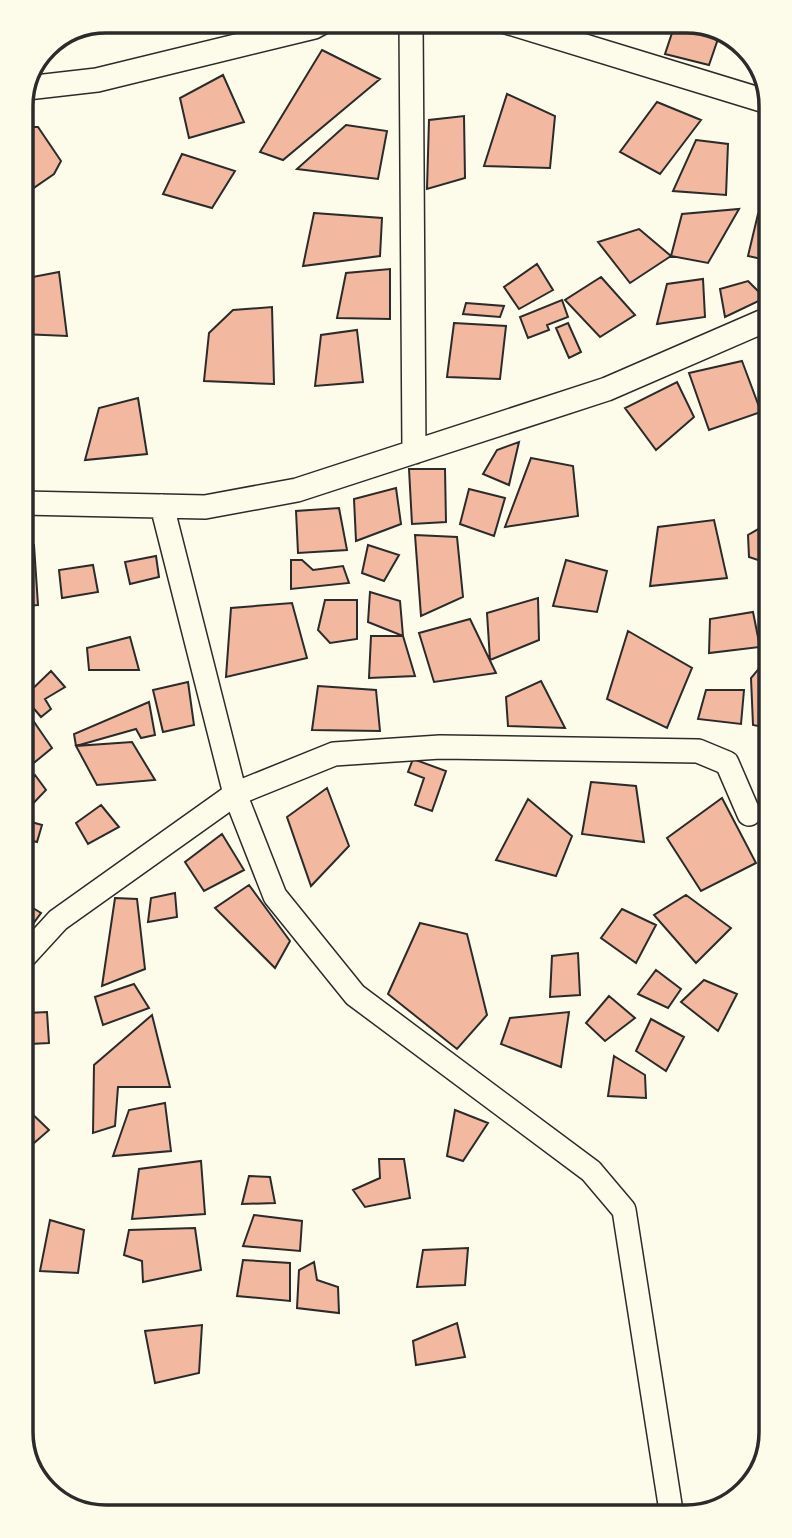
<svg xmlns="http://www.w3.org/2000/svg" width="792" height="1538" viewBox="0 0 792 1538" font-family="'Alegreya Sans',sans-serif">
  <style>
    .building { fill: #f2b8a0; stroke: #2b2b2b; stroke-width: 2 }
    .lines { fill: none; stroke-linecap: round; stroke-linejoin: round }
    .street-casing { stroke: #2b2b2b; stroke-width: 26 }
    .street { stroke: #fdfbea; stroke-width: 23 }
    .rim { fill: none; stroke: #2b2b2b; stroke-width: 3.5 }
  </style>
  <rect width="100%" height="100%" fill="#fdfbea"/>
  <path class="building" d="M676 21H692L720 33 709 65 665 54Z
    M322 50 380 79 283 160 260 152Z
    M223 75 244 122 189 138 180 98Z
    M507 94 555 116 550 168 484 166Z
    M657 102 701 120 660 174 620 152Z
    M464 116 465 178 427 189 429 120Z
    M346 125 387 131 378 179 297 169Z
    M21 127H38L61 161 54 174 22 196Z
    M696 140 728 144 726 195 673 191Z
    M182 154 235 171 212 208 163 194Z
    M739 209 708 263 671 256 682 214Z
    M314 213 382 218 380 256 303 266Z
    M758 214H765L766 260 748 256Z
    M639 229 671 256 630 283 598 242Z
    M537 264 553 290 519 309 504 287Z
    M390 269V319L337 318 346 273Z
    M59 272 67 336 22 334V279Z
    M601 277 635 315 600 337 565 300Z
    M703 279 705 317 657 324 667 284Z
    M748 281 765 298 725 317 720 289Z
    M562 300 568 317 547 325 549 330 528 338 520 317Z
    M466 303 504 306 500 317 463 314Z
    M272 307 274 384 204 381 209 333 233 310Z
    M454 323 506 326 500 379 447 377Z
    M568 323 581 352 569 358 556 328Z
    M357 330 363 382 315 386 321 335Z
    M766 357V383L760 358Z
    M742 361 761 412 709 430 689 373Z
    M677 382 694 417 656 450 625 408Z
    M138 398 147 454 85 460 99 408Z
    M519 442 509 485 483 474 497 450Z
    M531 458 573 466 578 516 505 527Z
    M409 469H445L446 522 412 524Z
    M396 488 401 524 356 541 354 499Z
    M469 489 505 498 494 536 460 524Z
    M339 508 347 550 298 553 296 511Z
    M714 520 727 578 650 586 658 527Z
    M767 524V563L749 557 748 535Z
    M415 535 457 537 463 597 421 616Z
    M34 545 38 605 23 606V546Z
    M368 545 399 555 384 581 362 573Z
    M156 556 159 577 130 584 125 562Z
    M291 560H302L313 570 343 566 349 583 291 589Z
    M566 560 607 571 597 612 553 606Z
    M93 565 98 592 62 598 59 570Z
    M370 592 400 601 403 636 368 622Z
    M538 598 539 640 490 660 487 613Z
    M325 600H357V639L330 643 318 630Z
    M292 603 307 658 226 677 231 608Z
    M753 612 760 647 709 653 710 619Z
    M470 619 496 673 434 682 419 633Z
    M628 631 692 668 667 728 607 699Z
    M371 636H403L415 676 369 678Z
    M130 637 139 670H89L87 648Z
    M767 659 768 728 753 725 751 678Z
    M51 671 65 687 45 699 51 709 41 717 24 697Z
    M541 681 565 728 508 726 506 697Z
    M188 682 194 725 163 732 153 690Z
    M318 686 376 690 380 731 312 730Z
    M706 690H744L741 724 698 719Z
    M149 702 155 735 141 738 136 729 76 746 74 734Z
    M30 716 52 748 24 771V720Z
    M132 742 155 780 97 785 76 746Z
    M413 759 446 771 432 811 415 805 424 778 408 772Z
    M35 775 46 790 24 813V787Z
    M591 782 636 786 644 842 582 834Z
    M327 788 349 846 311 886 287 817Z
    M722 798 756 863 701 891 667 838Z
    M528 799 572 836 556 876 496 860Z
    M101 805 119 827 88 844 76 823Z
    M24 820 42 825 37 842 24 839Z
    M222 834 244 870 204 891 185 862Z
    M249 885 290 941 275 968 215 908Z
    M175 893 177 917 148 922 151 898Z
    M686 895 731 928 696 963 654 915Z
    M115 898 137 899 145 969 102 986Z
    M25 903 41 913 30 928 25 923Z
    M622 909 656 925 636 963 601 938Z
    M420 923 467 934 487 1015 457 1049 388 994Z
    M578 953 580 995 550 997 552 956Z
    M656 970 681 989 668 1008 638 994Z
    M704 980 737 994 718 1031 681 1002Z
    M134 984 149 1008 103 1025 95 997Z
    M609 996 635 1018 605 1041 586 1023Z
    M47 1012 49 1043 30 1044 28 1013Z
    M569 1012 561 1067 501 1044 510 1018Z
    M152 1015 170 1087H118L115 1126 93 1133 94 1065Z
    M651 1019 684 1037 666 1071 636 1051Z
    M614 1056 645 1075 646 1098 608 1096Z
    M165 1103 171 1151 113 1156 129 1110Z
    M26 1108 49 1130 26 1150Z
    M455 1110 488 1123 463 1161 447 1156Z
    M379 1159H404L410 1198 365 1207 353 1190 380 1178Z
    M201 1161 205 1214 132 1219 139 1169Z
    M249 1176 270 1177 275 1203 242 1204Z
    M254 1215 302 1221 300 1251 243 1246Z
    M50 1220 84 1230 78 1273 40 1271Z
    M195 1228 201 1270 143 1282 142 1261 124 1255 129 1230Z
    M468 1248 465 1285 417 1287 423 1250Z
    M243 1260 290 1263V1301L237 1296Z
    M314 1262 317 1280 338 1287 339 1313 297 1308 299 1270Z
    M457 1323 465 1357 416 1365 413 1341Z
    M202 1325 199 1373 155 1383 145 1331Z"/>
  <g class="lines">
    <defs>
      <path id="street" d="M411 21 414 452
        M503 21 765 101
        M27 88 97 80 314 27 325 21
        M23 503 205 507 297 490 607 389 766 320
        M162 506 235 794 275 896 355 995 591 1171 624 1210 671 1511
        M25 956 58 920 235 794 334 754 440 747 698 751 727 763 749 814"/>
    </defs>
    <use href="#street" class="street-casing"/>
    <use href="#street" class="street"/>
  </g>
  <path d="M0 0H792V1538H0ZM106 33H686A73 73 0 0 1 759 106V1432A73 73 0 0 1 686 1505H106A73 73 0 0 1 33 1432V106A73 73 0 0 1 106 33Z" fill="#fdfbea" fill-rule="evenodd"/>
  <path class="rim" d="M106 33H686A73 73 0 0 1 759 106V1432A73 73 0 0 1 686 1505H106A73 73 0 0 1 33 1432V106A73 73 0 0 1 106 33Z"/>
</svg>
